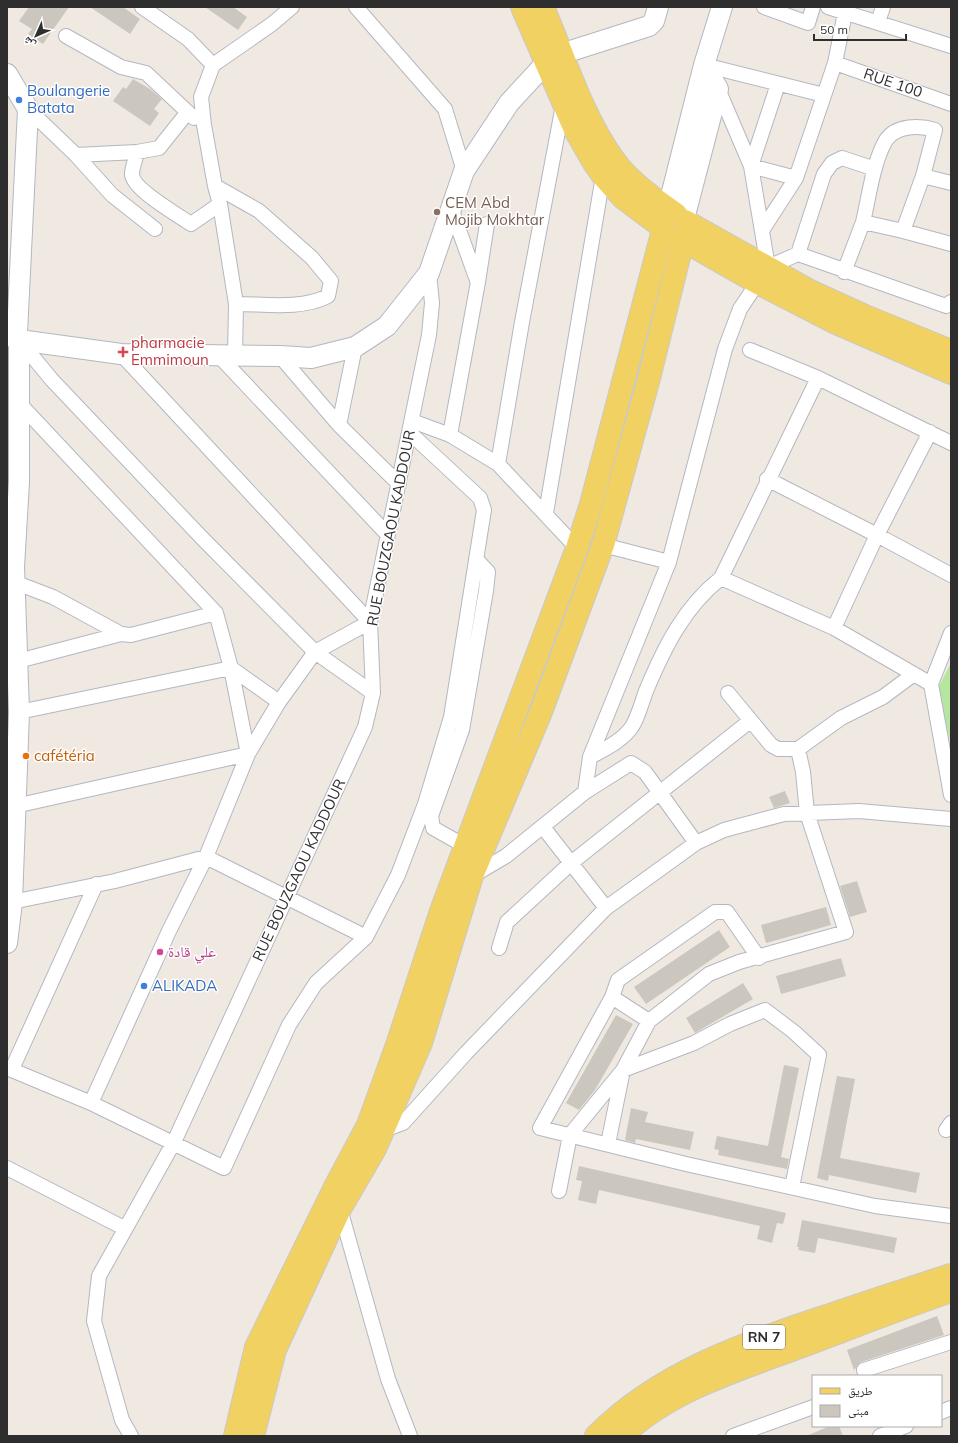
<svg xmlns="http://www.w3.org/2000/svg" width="958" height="1443" viewBox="0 0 958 1443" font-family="Mulish,'Noto Naskh Arabic',sans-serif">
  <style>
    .green { fill: #b6e59e }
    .building { fill: #cbc7bf }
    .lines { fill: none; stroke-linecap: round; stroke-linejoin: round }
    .street-casing { stroke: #b4b7c1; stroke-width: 16 }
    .secondary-casing { stroke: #b4b7c1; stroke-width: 22 }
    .primary-casing { stroke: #c9c9c9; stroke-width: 24 }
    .street { stroke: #fff; stroke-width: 14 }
    .secondary { stroke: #fff; stroke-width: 20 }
    .primary { stroke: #f2d163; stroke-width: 22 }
    .shop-dot { fill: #3f7fe0; stroke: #fff; stroke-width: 1.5 }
    .education-dot { fill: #8d6e63; stroke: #fff; stroke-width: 1.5 }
    .health-dot { fill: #e0444e; stroke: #fff; stroke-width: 1.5 }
    .food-dot { fill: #e8710a; stroke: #fff; stroke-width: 1.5 }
    .hotel-dot { fill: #d1479c; stroke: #fff; stroke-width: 1.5 }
    .labels { text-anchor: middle; stroke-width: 3; stroke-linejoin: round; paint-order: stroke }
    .shield { fill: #fff; stroke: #6d6d6d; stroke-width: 1 }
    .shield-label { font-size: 14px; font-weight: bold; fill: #2e2e2e }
    .street-label { font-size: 15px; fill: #2e2e2e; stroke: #fff }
    .shop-label { font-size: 15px; fill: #366cbe; stroke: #fff; text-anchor: start }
    .education-label { font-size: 15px; fill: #785e54; stroke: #fff; text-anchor: start }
    .health-label { font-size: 15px; fill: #be3a42; stroke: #fff; text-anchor: start }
    .food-label { font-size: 15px; fill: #c56008; stroke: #fff; text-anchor: start }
    .hotel-label { font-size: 15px; fill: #b23c85; stroke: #fff; text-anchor: start }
  </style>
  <rect width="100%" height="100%" fill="#efe9e1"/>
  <path class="green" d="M951 663V745L938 688Z"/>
  <path class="building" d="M29 7H69L43 44 28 34 32 29 19 21Z
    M90 7H123L140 19 130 34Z
    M205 7H233L247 17 238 30Z
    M133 79 150 89 162 99 154 109 159 113 150 126 113 101 123 87 126 89Z
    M785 791 790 803 774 808 769 797Z
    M857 881 867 912 850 917 840 886Z
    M826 907 831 925 766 943 761 925Z
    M719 930 730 947 646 1004 634 987Z
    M841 958 846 976 781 994 776 976Z
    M743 983 753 999 695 1033 686 1018Z
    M616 1015 633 1024 595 1090 579 1110 566 1103Z
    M784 1065 799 1068 781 1157 789 1159 787 1169 718 1155 719 1150 714 1149 717 1136 768 1146Z
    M837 1076 855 1079 840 1158 920 1173 916 1193 829 1175 828 1181 817 1178Z
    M631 1108 648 1112 645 1122 694 1132 690 1150 636 1139 635 1143 625 1140Z
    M579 1166 786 1213 783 1224 777 1223 772 1243 757 1239 760 1226 599 1190 596 1204 578 1200 582 1181 576 1180Z
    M802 1220 897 1238 894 1253 818 1238 815 1253 798 1250 799 1247H797Z
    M937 1316 944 1335 861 1362 854 1370 847 1350Z
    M830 1426H839L843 1436H806Z"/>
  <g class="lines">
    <defs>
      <path id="street" d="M142 7 188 39 213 65
        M356 7 445 109 464 171
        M764 7 808 23 813 7
        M828 7 951 46
        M878 22 883 7
        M66 36 121 67 146 73 194 118
        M835 63 951 104
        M704 65 824 95
        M778 84 751 166 796 178
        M718 89 751 166 768 267
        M28 109 76 155 137 152 159 148 187 113
        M137 152C136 159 132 167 132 174 132 189 178 215 191 224L220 204
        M76 155 112 195 155 229
        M923 176 951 183
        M215 186 259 211 312 258 331 281 328 296C301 310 265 304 236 304
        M451 208 477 280
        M863 222C869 197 873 162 886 140 896 125 920 125 935 130L923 176 903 231 951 244
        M763 229 796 178 835 63 845 13
        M798 254 824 174 832 163 842 158 875 169
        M844 272 863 222 903 231
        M7 339 19 340 52 380 202 538 315 652 373 693
        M750 350 818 378 951 443
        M219 356 387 534
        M235 356 236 304 220 204 215 186 204 125 201 97 213 65 272 24 292 7
        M280 356 339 425 399 484
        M412 421 450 435 498 464 577 548
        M339 425 355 347
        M450 435 478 282 487 224
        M498 464 522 322 563 105
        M767 479 877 535 951 575
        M546 513 603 176 606 172
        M603 545 669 562
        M721 578 834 628 931 684
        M14 582 53 597 121 634 131 635 216 613
        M834 628 877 535 930 432
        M951 633 931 684 951 795
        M18 661 121 634
        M728 693 771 745 778 749H798L841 718 883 697 914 674
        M19 712 231 668 279 702
        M590 757C605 749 624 740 633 725 639 714 642 702 646 691 664 648 684 607 721 578L818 378
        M585 792 590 757 669 562 725 349 740 309 768 267 798 254 946 306 951 302
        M15 806 248 754 231 668 216 613 19 403
        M543 827 606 908
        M465 846 433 828 431 816 462 730 486 591 488 572 476 559
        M472 876 506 856 585 792 631 763 645 772 696 843
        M12 902 115 881 206 857 366 937
        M499 948 507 922 571 863 750 721
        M759 958 727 912H715L618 980 612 997 540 1128 686 1164 875 1206 951 1216
        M612 997 649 1021
        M7 1068 91 1103 224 1168 289 1025 316 983 366 937 398 875 425 804 451 717 484 510 480 498 410 433
        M12 1069 96 884
        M91 1103 169 931 206 857 248 754 279 702 315 652 370 622 121 354
        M380 1129 384 1130 403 1123 466 1053 606 908 696 843 724 830 784 814 859 811 951 819
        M946 1130 951 1123
        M608 1144 623 1070 694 1043 730 1024 765 1010 794 1032 819 1055 792 1187
        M7 1168 124 1228
        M559 1191 570 1135 623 1070 649 1021 709 974 739 962 846 932 807 813 803 772 798 749
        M340 1209 388 1379 410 1436
        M866 1376 864 1370 951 1342
        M941 1412 951 1408
        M131 1436 122 1420 94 1321 99 1276 174 1142 365 727 373 693 370 622 429 335 432 303 429 273
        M733 1436 813 1407
        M880 1436 906 1426"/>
      <path id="secondary" d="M704 65 722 7
        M7 74 28 109 17 333 19 340V482L14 567 19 712 12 902 7 943
        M664 219 668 208 704 65 718 89 684 219
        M19 340 121 354 280 356 311 358 355 347 387 326 429 273 464 171 509 103 545 64 561 54 649 26 654 21 658 7"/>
      <path id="primary" d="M522 7 575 130 594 163 603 176 623 198 663 228
        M543 7C565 58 581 114 614 160 629 181 654 199 676 214
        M685 221 810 291 865 316 951 351
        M677 237 756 282 836 323 951 373
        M235 1436 256 1347 334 1189 368 1125 398 1042 441 911 577 548 591 504 663 230
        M253 1436 275 1350 340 1209 375 1149 421 1043 472 876 541 712 603 545 648 382 686 229
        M596 1436C659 1372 747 1342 830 1315 870 1301 911 1288 951 1275
        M622 1436C670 1390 736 1371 797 1348 848 1329 899 1309 951 1291"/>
    </defs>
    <use href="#street" class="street-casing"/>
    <use href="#secondary" class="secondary-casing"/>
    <use href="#primary" class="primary-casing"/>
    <use href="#street" class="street"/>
    <use href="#secondary" class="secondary"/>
    <use href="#primary" class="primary"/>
  </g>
  <g class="shop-dot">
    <circle cx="19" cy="100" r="4"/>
    <circle cx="144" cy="986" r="4"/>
  </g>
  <circle class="education-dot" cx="437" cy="212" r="4"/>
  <path class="health-dot" d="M121 346h4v4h4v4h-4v4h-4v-4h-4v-4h4z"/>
  <circle class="food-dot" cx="26" cy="756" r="4"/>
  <circle class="hotel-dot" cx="160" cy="952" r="4"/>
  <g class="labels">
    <rect class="shield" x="743" y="1325" width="42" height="24" rx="3"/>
    <g class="shield-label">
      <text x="764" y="1342">RN 7</text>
    </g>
    <g class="street-label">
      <text transform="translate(893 83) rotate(19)" y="5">RUE 100</text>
      <text transform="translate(391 528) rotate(-79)" y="5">RUE BOUZGAOU KADDOUR</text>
      <text transform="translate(299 870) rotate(-65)" y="5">RUE BOUZGAOU KADDOUR</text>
    </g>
    <g class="shop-label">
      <text x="27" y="96">Boulangerie<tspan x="27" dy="17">Batata</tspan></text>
      <text x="152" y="991">ALIKADA</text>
    </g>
    <g class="education-label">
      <text x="445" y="208">CEM Abd<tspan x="445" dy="17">Mojib Mokhtar</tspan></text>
    </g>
    <g class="health-label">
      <text x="131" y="348">pharmacie<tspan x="131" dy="17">Emmimoun</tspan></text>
    </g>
    <g class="food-label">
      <text x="34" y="761">cafétéria</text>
    </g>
    <g class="hotel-label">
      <text x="168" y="957">علي قادة</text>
    </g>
  </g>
  <rect width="958" height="1443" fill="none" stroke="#2e2e2e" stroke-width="16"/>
  <rect x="812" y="1375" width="130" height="52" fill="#ffffff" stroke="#ababab"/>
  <rect x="820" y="1388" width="20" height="6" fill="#f2d163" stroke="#ababab"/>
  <text x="848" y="1395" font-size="12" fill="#2e2e2e">طريق</text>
  <rect x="820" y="1405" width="20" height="12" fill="#cbc7bf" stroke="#ababab"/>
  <text x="848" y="1415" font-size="12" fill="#2e2e2e">مبنى</text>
  <g transform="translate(36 36) rotate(225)" stroke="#ffffff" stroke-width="3" paint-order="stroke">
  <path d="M0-3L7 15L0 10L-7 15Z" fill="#2e2e2e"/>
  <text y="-6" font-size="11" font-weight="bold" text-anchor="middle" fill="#2e2e2e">ش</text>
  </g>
  <path d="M814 34v6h92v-6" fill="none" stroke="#2e2e2e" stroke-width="2"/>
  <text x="820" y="34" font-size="12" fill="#2e2e2e" stroke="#ffffff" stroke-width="3" paint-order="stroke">50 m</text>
</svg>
